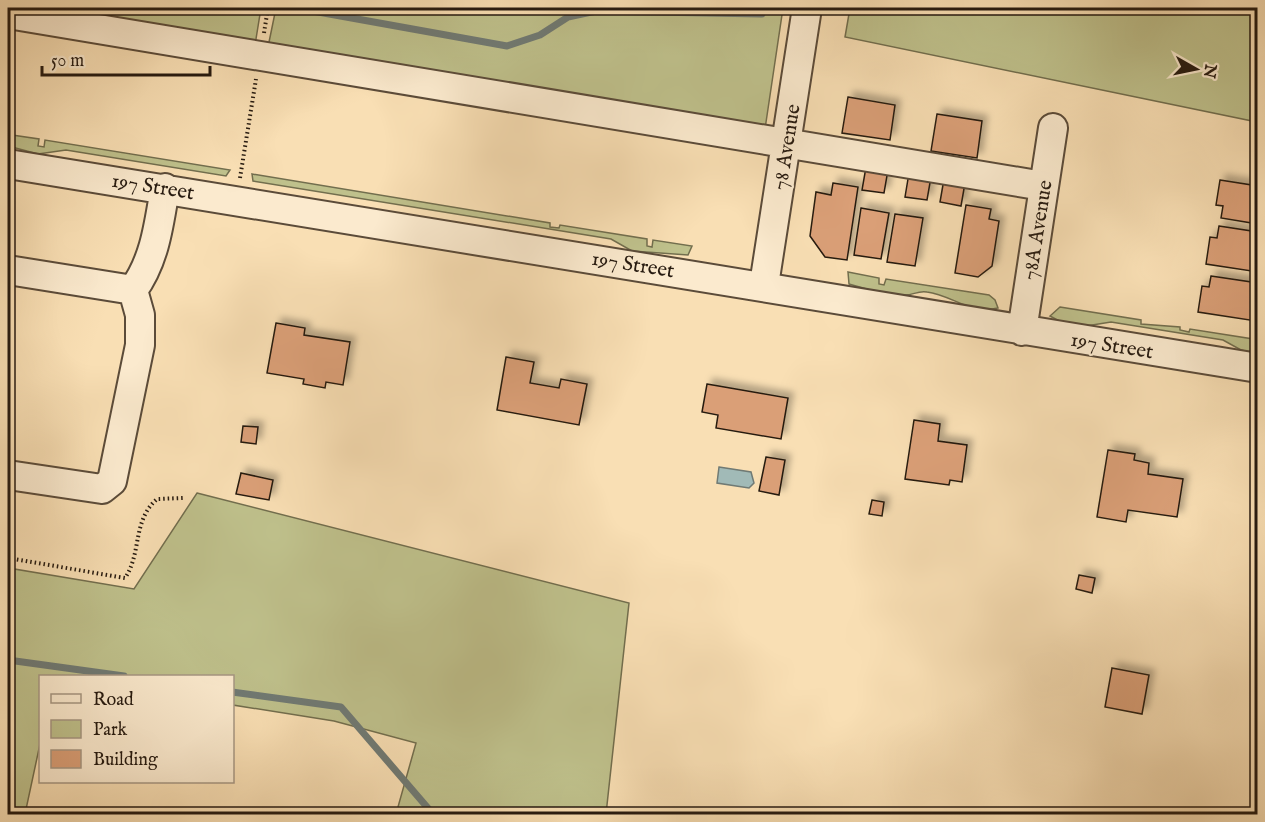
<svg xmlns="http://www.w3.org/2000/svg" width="1265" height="822" viewBox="0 0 1265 822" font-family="'IM FELL English',serif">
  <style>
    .green { fill: #bfc18c; stroke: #726e4e; stroke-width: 1.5 }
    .water { fill: #a1bab7; stroke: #707a74; stroke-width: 1.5 }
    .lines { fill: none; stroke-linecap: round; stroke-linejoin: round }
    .stream { stroke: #707a74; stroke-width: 7 }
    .building { fill: #da9f77; stroke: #261a10; stroke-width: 1.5; filter: url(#shadow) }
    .minor-casing { stroke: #5b4b39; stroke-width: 32 }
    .path { stroke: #261a10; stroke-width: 4; stroke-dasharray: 1.5 3; stroke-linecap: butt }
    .minor { stroke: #fbeace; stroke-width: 28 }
    .labels { text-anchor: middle; stroke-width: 4.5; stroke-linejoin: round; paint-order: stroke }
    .street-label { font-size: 21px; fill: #261a10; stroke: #fbeace }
  </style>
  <defs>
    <filter id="shadow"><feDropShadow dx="5.5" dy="-5.5" stdDeviation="3" flood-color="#0004"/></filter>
  </defs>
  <rect width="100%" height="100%" fill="#f9dfb4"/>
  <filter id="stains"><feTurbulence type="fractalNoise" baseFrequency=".00333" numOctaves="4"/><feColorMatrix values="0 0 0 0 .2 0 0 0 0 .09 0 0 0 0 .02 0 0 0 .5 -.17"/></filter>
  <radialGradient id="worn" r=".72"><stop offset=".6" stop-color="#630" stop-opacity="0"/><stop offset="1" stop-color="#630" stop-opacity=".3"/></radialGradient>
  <path class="green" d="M24 8H261L255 45Z
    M276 8H445L474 14H498L523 8H783L765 129 268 47Z
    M850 8H1257V122L845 37Z
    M12 135 39 139 38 146 44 147 45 140 230 170 226 176 66 150 38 154 8 146Z
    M252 174 550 223V227L559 228 560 225 647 239V246L652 247 653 240 692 246 688 255 632 251 611 239 253 181Z
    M848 272 879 278V284L884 285 886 279 989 295 995 300 998 308C970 315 952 295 927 292 918 290 912 296 904 295 886 295 867 289 849 284Z
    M1060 307 1141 320V324L1180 327V330L1189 332 1190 329 1253 339V345L1257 346V354L1241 350 1223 340 1111 322 1086 326 1061 322 1050 316Z
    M197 493 629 603 606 814H396L416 743 334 721 233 705 232 676H40V744L25 814H8V568L134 589Z"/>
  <path class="water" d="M719 467 751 472 754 483 749 488 717 483Z"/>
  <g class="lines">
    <path class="stream" d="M296 8 507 46 540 35 568 17 596 11 762 14
      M8 660 124 676
      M232 692 341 707 433 814"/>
  </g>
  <path class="building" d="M848 97 895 105 890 140 842 133Z
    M937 114 982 121 977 158 931 151Z
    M866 167 888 170 884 193 862 190Z
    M909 173 931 177 927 200 905 197Z
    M944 179 965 183 961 206 940 202Z
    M1220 180 1258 186V224L1221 218 1223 206 1216 205Z
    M833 183 858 187 847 260 825 257 810 236 816 192 831 195Z
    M966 205 991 209 989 219 999 221 992 266 978 277 955 273Z
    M861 208 889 213 881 259 854 255Z
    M895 214 923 218 915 266 887 262Z
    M1219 226 1258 232V272L1206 264 1210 237 1217 238Z
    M1211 276 1258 283 1256 321 1198 312 1202 286 1209 287Z
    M276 323 305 328 304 335 350 342 343 385 326 382 325 388 303 384 304 379 267 373Z
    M506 357 534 362 530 383 559 388 561 379 587 384 579 425 497 410Z
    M707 384 788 398 781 439 716 428 718 415 702 412Z
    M914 420 940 424 938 441 967 445 962 482 950 480 949 485 905 479Z
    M243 426 258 427 256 444 241 442Z
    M1108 450 1135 454 1134 460 1149 463 1148 474 1183 479 1177 517 1128 510 1126 522 1097 517Z
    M766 457 785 460 779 495 759 491Z
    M241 473 273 480 269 500 236 494Z
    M872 500 884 502 882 516 869 514Z
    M1079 575 1095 578 1092 593 1076 589Z
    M1112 668 1149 675 1142 714 1105 707Z"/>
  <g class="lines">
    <defs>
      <path id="minor" d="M8 14 1043 186
        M8 164 1258 368
        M8 270 133 290C155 260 159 224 165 188
        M764 285 807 8
        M1022 331 1053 128
        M8 475 102 489 112 481 140 345V315L133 290"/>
    </defs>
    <use href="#minor" class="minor-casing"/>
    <path class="path" d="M483 8H502
      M264 33 268 8
      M240 178 256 79
      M8 558 125 578C142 553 132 521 157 499L183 498"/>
    <use href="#minor" class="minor"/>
  </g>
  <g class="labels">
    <g class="street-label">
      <text transform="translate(786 147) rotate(-81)" y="7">78 Avenue</text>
      <text transform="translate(153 186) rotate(9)" y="7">197 Street</text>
      <text transform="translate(1037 230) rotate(-81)" y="7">78A Avenue</text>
      <text transform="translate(633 264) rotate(9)" y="7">197 Street</text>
      <text transform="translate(1112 345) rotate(9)" y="7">197 Street</text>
    </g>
  </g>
  <rect width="1265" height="822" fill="none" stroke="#f9dfb4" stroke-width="30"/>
  <rect x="9" y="9" width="1247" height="804" fill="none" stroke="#261a10" stroke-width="3"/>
  <rect x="15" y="15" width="1235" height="792" fill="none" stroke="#261a10" stroke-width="1.5"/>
  <rect x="39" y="675" width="195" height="108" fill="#fbeace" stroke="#a69782" stroke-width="1.5"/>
  <rect x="51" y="694" width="30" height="9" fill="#fbeace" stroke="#a69782" stroke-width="1.5"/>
  <text x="93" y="705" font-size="18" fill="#261a10">Road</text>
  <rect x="51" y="720" width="30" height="18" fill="#bfc18c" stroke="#a69782" stroke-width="1.5"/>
  <text x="93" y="735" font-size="18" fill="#261a10">Park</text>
  <rect x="51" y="750" width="30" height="18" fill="#da9f77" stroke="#a69782" stroke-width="1.5"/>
  <text x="93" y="765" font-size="18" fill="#261a10">Building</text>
  <g transform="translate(1196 69) rotate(99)" stroke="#fbeace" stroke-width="4.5" paint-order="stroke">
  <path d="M0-4.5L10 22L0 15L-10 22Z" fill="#261a10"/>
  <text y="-9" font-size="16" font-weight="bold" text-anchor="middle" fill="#261a10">N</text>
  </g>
  <path d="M42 66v9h168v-9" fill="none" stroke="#261a10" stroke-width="3"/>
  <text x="51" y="66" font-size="18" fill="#261a10" stroke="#fbeace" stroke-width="4.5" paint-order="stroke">50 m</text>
  <rect width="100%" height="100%" filter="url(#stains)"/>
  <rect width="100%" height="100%" fill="url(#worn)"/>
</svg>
